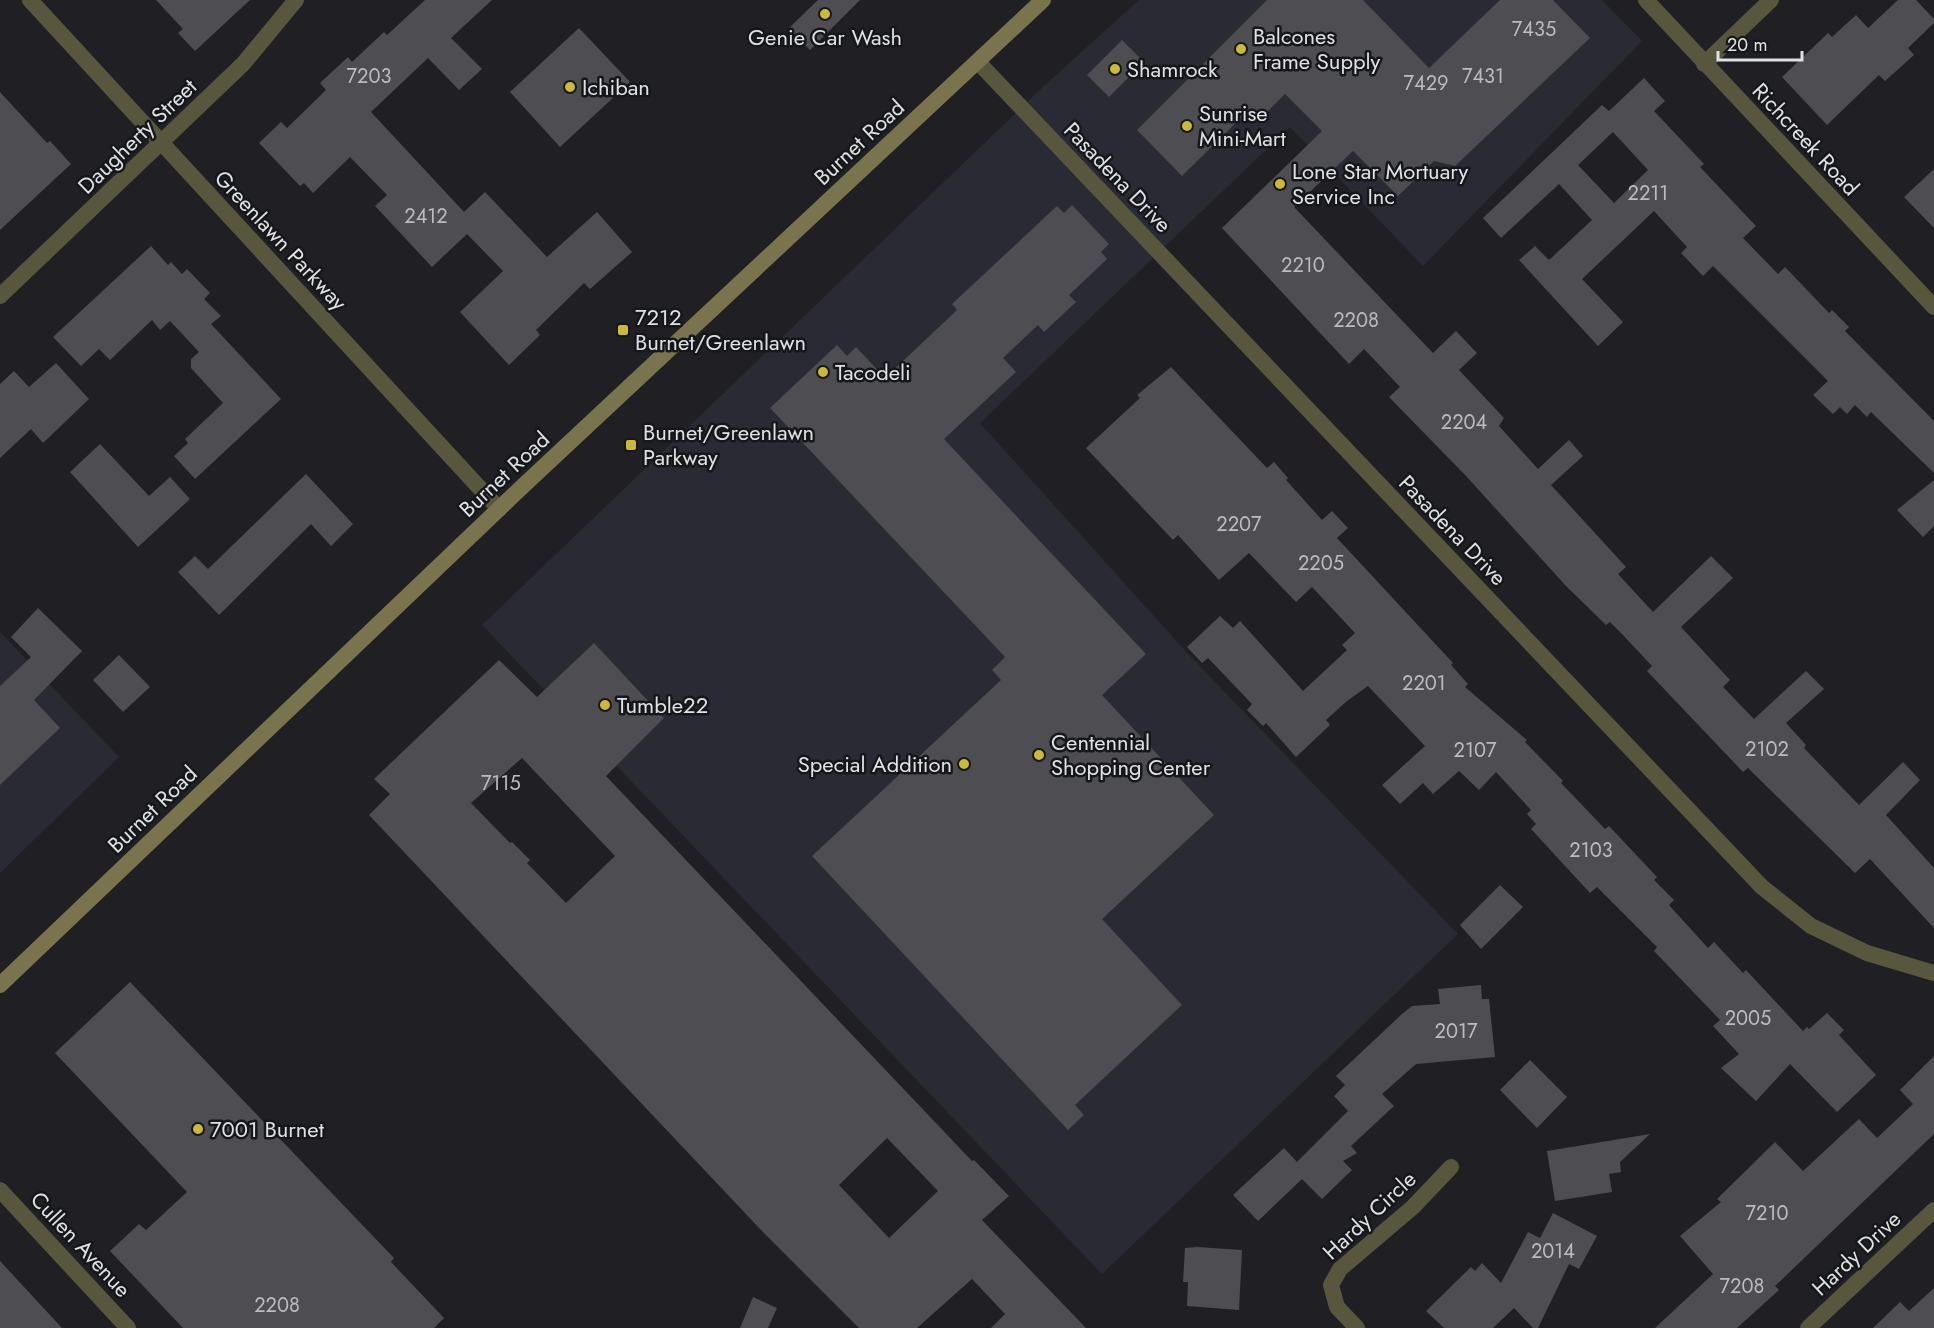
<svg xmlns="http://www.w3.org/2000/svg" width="1934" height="1328" viewBox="0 0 1934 1328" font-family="Jost,sans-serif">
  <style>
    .built { fill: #292a33 }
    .building { fill: #4d4d52; fill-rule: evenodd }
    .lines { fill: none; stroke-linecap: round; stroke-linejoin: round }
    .minor { stroke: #59563e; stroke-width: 16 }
    .tertiary { stroke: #59563e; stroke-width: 16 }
    .secondary { stroke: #7a744e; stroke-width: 16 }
    .poi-dot { fill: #ccb939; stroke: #16171a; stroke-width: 2 }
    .labels { text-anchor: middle; stroke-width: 5; stroke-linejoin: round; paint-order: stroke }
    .number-label { font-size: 20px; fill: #bbbcbf }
    .poi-label { font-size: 22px; fill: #e0e1e3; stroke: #16171a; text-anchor: start }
    .street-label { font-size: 22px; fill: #e0e1e3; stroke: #16171a }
  </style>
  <rect width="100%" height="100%" fill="#202024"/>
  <path class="built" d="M1139 0H1602L1642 41 1423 266 1290 127 980 423 1190 656 1458 934 1102 1274 482 625 1045 85Z
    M0 632 119 757 0 873Z"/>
  <path class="building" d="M156 0H250L195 51 178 33 183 29Z
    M425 0H492L451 38 482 69 459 90 428 58 371 112 464 212 485 192 547 257 597 212 632 252 590 289 584 283 536 330 540 335 509 365 460 312 503 271 467 234 432 267 375 206 387 195 350 157 313 193 304 183 300 186 259 143 281 122 287 128 326 90 320 83 348 57 352 62 384 32 387 35Z
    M818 0H860L810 50 789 28Z
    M1267 0H1363L1429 68 1500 0H1553L1590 38 1455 166 1434 161 1398 196 1353 151 1294 207 1433 353 1456 331 1477 353 1459 370 1504 418 1499 426 1538 469 1569 440 1583 456 1551 485 1626 567 1618 574 1653 612 1711 556 1733 578 1681 627 1730 680 1723 687 1754 719 1806 671 1824 689 1786 723 1806 745 1804 748 1859 805 1903 762 1920 780 1886 815 1934 868V928L1870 859 1855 873 1748 768 1743 772 1647 671 1652 666 1621 633 1610 622 1606 625 1566 586 1466 476 1389 397 1400 387 1385 371 1364 349 1349 364 1222 228 1322 131 1285 94 1261 118 1251 108 1182 176 1137 130Z
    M1898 0H1916L1934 19V23L1908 48 1914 55 1885 81 1879 75 1827 125 1782 77 1828 33 1832 37 1856 15 1868 28Z
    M579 28 630 82 560 147 510 92Z
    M1122 40 1144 62 1109 97 1087 75Z
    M1644 78 1665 101 1654 111 1704 164 1700 167 1756 226 1743 238 1778 274 1785 267 1829 313 1832 310 1849 327 1845 331 1934 421V473L1871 412 1867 417 1855 405 1847 414 1840 407 1833 414 1813 395 1828 381 1713 266 1703 276 1681 253 1687 247 1654 211 1582 279 1623 322 1598 346 1519 260 1535 246 1549 260 1592 220 1559 184 1501 238 1483 218 1602 105 1609 111ZM1613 132 1648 170 1614 203 1578 165Z
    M0 92 47 143 50 141 71 164 0 230Z
    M1934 169V228L1904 197Z
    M1072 205 1109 244 1101 252 1107 259 1069 295 1076 302 1044 332 1038 325 1003 358 1016 372 944 439 1146 654 1102 695 1214 815 1102 919 1182 1005 1075 1105 1084 1115 1068 1130 812 856 1001 680 992 670 1005 657 770 408 837 345 847 356 856 347 885 378 957 310 952 304 1057 206 1064 213Z
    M151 246 168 265 171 262 182 274 187 269 210 293 204 299 221 316 211 324 281 399 195 479 174 456 188 443 185 439 223 403 191 368V359L199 352 170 321 160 330 152 320 110 360 99 349 81 366 53 337Z
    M56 363 89 399 43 443 31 429 0 458V384L14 371 29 387Z
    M1171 367 1267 468 1274 462 1288 478 1286 480 1322 520 1332 511 1348 528 1337 538 1453 663 1451 665 1468 684 1465 687 1527 740 1525 742 1563 781 1561 783 1605 829 1609 826 1657 877 1654 880 1674 900 1669 905 1708 948 1714 942 1743 973 1746 970 1803 1031 1807 1027 1809 1029 1827 1013 1844 1030 1839 1035 1876 1075 1837 1112 1790 1064 1756 1101 1721 1068 1739 1054 1713 1026 1720 1020 1654 951 1657 947 1597 887 1590 893 1531 829 1536 824 1527 814 1531 810 1496 772 1479 790 1459 771 1433 794 1423 783 1400 804 1382 785 1425 746 1368 686 1347 701 1326 720 1330 725 1296 757 1266 723 1263 726 1247 710 1252 704 1208 658 1202 663 1187 647 1220 616 1233 628 1240 621 1303 691 1347 650 1342 645 1355 633 1312 587 1296 602 1249 553 1219 580 1178 535 1173 540 1086 448 1140 398 1137 395Z
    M100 444 149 496 170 477 190 499 138 547 70 472Z
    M306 474 353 524 331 546 311 524 219 615 178 572 195 556 208 569Z
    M1934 480V526L1923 537 1897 510Z
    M38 608 82 651 34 700 60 728 0 785V686L31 657 11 637Z
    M594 643 664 718 606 776 972 1161 974 1160 1009 1196 982 1220 1086 1328H991L1005 1314 972 1279 917 1328H859L762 1231 369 815 390 794 374 779 499 660 537 697ZM522 758 615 856 566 903 527 863 530 860 512 842 510 843 471 803ZM887 1138 938 1191 889 1238 839 1185Z
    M119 655 150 687 123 712 93 680Z
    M1500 885 1523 907 1481 949 1460 925Z
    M130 982 394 1258 391 1262 444 1318 434 1328H183L110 1251 139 1224 146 1230 187 1192 55 1053Z
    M1481 985 1482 999H1489L1495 1057 1416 1064 1382 1094 1394 1106 1351 1146 1357 1153 1343 1161 1352 1170 1322 1199 1302 1179 1258 1221 1233 1195 1284 1148 1297 1162 1348 1111 1334 1096 1345 1085 1336 1076 1402 1014 1412 1006 1440 1004 1438 989Z
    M1934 1056V1134L1775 1286 1779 1290 1737 1328H1655L1713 1274 1680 1236 1721 1202 1717 1199 1775 1142 1803 1171 1859 1119 1877 1138 1913 1104 1900 1090Z
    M1530 1060 1567 1097 1537 1128 1500 1090Z
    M1650 1134 1620 1162 1621 1172 1609 1174 1612 1192 1555 1201 1547 1151Z
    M1553 1213 1597 1236 1579 1269 1569 1264 1538 1328H1533L1514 1308 1493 1328H1444L1426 1311 1471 1267 1475 1271 1482 1263 1501 1283 1528 1232 1540 1238Z
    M1197 1247 1242 1250 1239 1310 1187 1306 1188 1282H1183L1185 1248Z
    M0 1261 62 1328H0Z
    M1934 1288V1328H1873L1900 1302 1909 1311Z
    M753 1297 777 1308 768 1328H740Z"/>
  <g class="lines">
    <path class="minor" d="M1646 0 1934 307
      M978 62 1762 887 1811 926 1867 953 1934 973
      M1704 64 1771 0
      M0 296 243 64 296 0
      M0 1190 128 1328
      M1357 1328 1337 1307 1331 1285 1340 1269 1413 1207 1451 1167
      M1808 1328 1934 1210"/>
    <path class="tertiary" d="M30 0 499 509"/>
    <path class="secondary" d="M0 985 523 486 1043 0"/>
  </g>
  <g class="poi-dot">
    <circle cx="825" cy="14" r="6"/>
    <circle cx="1241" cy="49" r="6"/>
    <circle cx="1115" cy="69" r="6"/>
    <circle cx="570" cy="87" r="6"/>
    <circle cx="1187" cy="126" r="6"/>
    <circle cx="1280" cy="184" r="6"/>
    <rect x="617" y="324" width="12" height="12" rx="3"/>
    <circle cx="823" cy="372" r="6"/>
    <rect x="625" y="439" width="12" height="12" rx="3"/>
    <circle cx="605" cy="705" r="6"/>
    <circle cx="1039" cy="755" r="6"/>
    <circle cx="964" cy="764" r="6"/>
    <circle cx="198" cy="1129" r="6"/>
  </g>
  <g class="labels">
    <g class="number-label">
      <text x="1534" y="36">7435</text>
      <text x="369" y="83">7203</text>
      <text x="1483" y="83">7431</text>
      <text x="1426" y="90">7429</text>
      <text x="1648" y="200">2211</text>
      <text x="426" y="223">2412</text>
      <text x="1303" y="272">2210</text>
      <text x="1356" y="327">2208</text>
      <text x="1464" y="429">2204</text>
      <text x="1239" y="531">2207</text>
      <text x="1321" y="570">2205</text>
      <text x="1424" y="690">2201</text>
      <text x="1767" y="756">2102</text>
      <text x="1475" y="757">2107</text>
      <text x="501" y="790">7115</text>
      <text x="1591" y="857">2103</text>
      <text x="1748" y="1025">2005</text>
      <text x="1456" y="1038">2017</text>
      <text x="1767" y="1220">7210</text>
      <text x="1553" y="1258">2014</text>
      <text x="1742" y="1293">7208</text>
      <text x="277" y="1312">2208</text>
    </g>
    <g class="poi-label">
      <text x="1253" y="44">Balcones<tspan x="1253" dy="25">Frame Supply</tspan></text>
      <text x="825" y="45" text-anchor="middle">Genie Car Wash</text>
      <text x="1127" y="77">Shamrock</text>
      <text x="582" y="95">Ichiban</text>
      <text x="1199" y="121">Sunrise<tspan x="1199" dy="25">Mini-Mart</tspan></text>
      <text x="1292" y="179">Lone Star Mortuary<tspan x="1292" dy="25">Service Inc</tspan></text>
      <text x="635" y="325">7212<tspan x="635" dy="25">Burnet/Greenlawn</tspan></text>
      <text x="835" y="380">Tacodeli</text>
      <text x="643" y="440">Burnet/Greenlawn<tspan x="643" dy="25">Parkway</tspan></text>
      <text x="617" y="713">Tumble22</text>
      <text x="1051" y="750">Centennial<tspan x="1051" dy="25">Shopping Center</tspan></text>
      <text x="952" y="772" text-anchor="end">Special Addition</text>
      <text x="210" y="1137">7001 Burnet</text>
    </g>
    <g class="street-label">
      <text transform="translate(137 136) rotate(-44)" y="8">Daugherty Street</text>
      <text transform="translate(1806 139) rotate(47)" y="8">Richcreek Road</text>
      <text transform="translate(859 142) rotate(-43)" y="8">Burnet Road</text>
      <text transform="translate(1118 177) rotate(46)" y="8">Pasadena Drive</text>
      <text transform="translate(281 240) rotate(47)" y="8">Greenlawn Parkway</text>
      <text transform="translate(504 474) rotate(-43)" y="8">Burnet Road</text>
      <text transform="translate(1453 530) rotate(46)" y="8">Pasadena Drive</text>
      <text transform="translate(152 809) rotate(-44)" y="8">Burnet Road</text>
      <text transform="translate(1369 1215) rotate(-43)" y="8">Hardy Circle</text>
      <text transform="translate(81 1244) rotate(47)" y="8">Cullen Avenue</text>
      <text transform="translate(1856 1253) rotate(-43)" y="8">Hardy Drive</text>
    </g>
  </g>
  <path d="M1718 51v9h84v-9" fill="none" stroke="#e0e1e3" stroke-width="3"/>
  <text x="1727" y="51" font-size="18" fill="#e0e1e3" stroke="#16171a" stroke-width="4.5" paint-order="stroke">20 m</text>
</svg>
